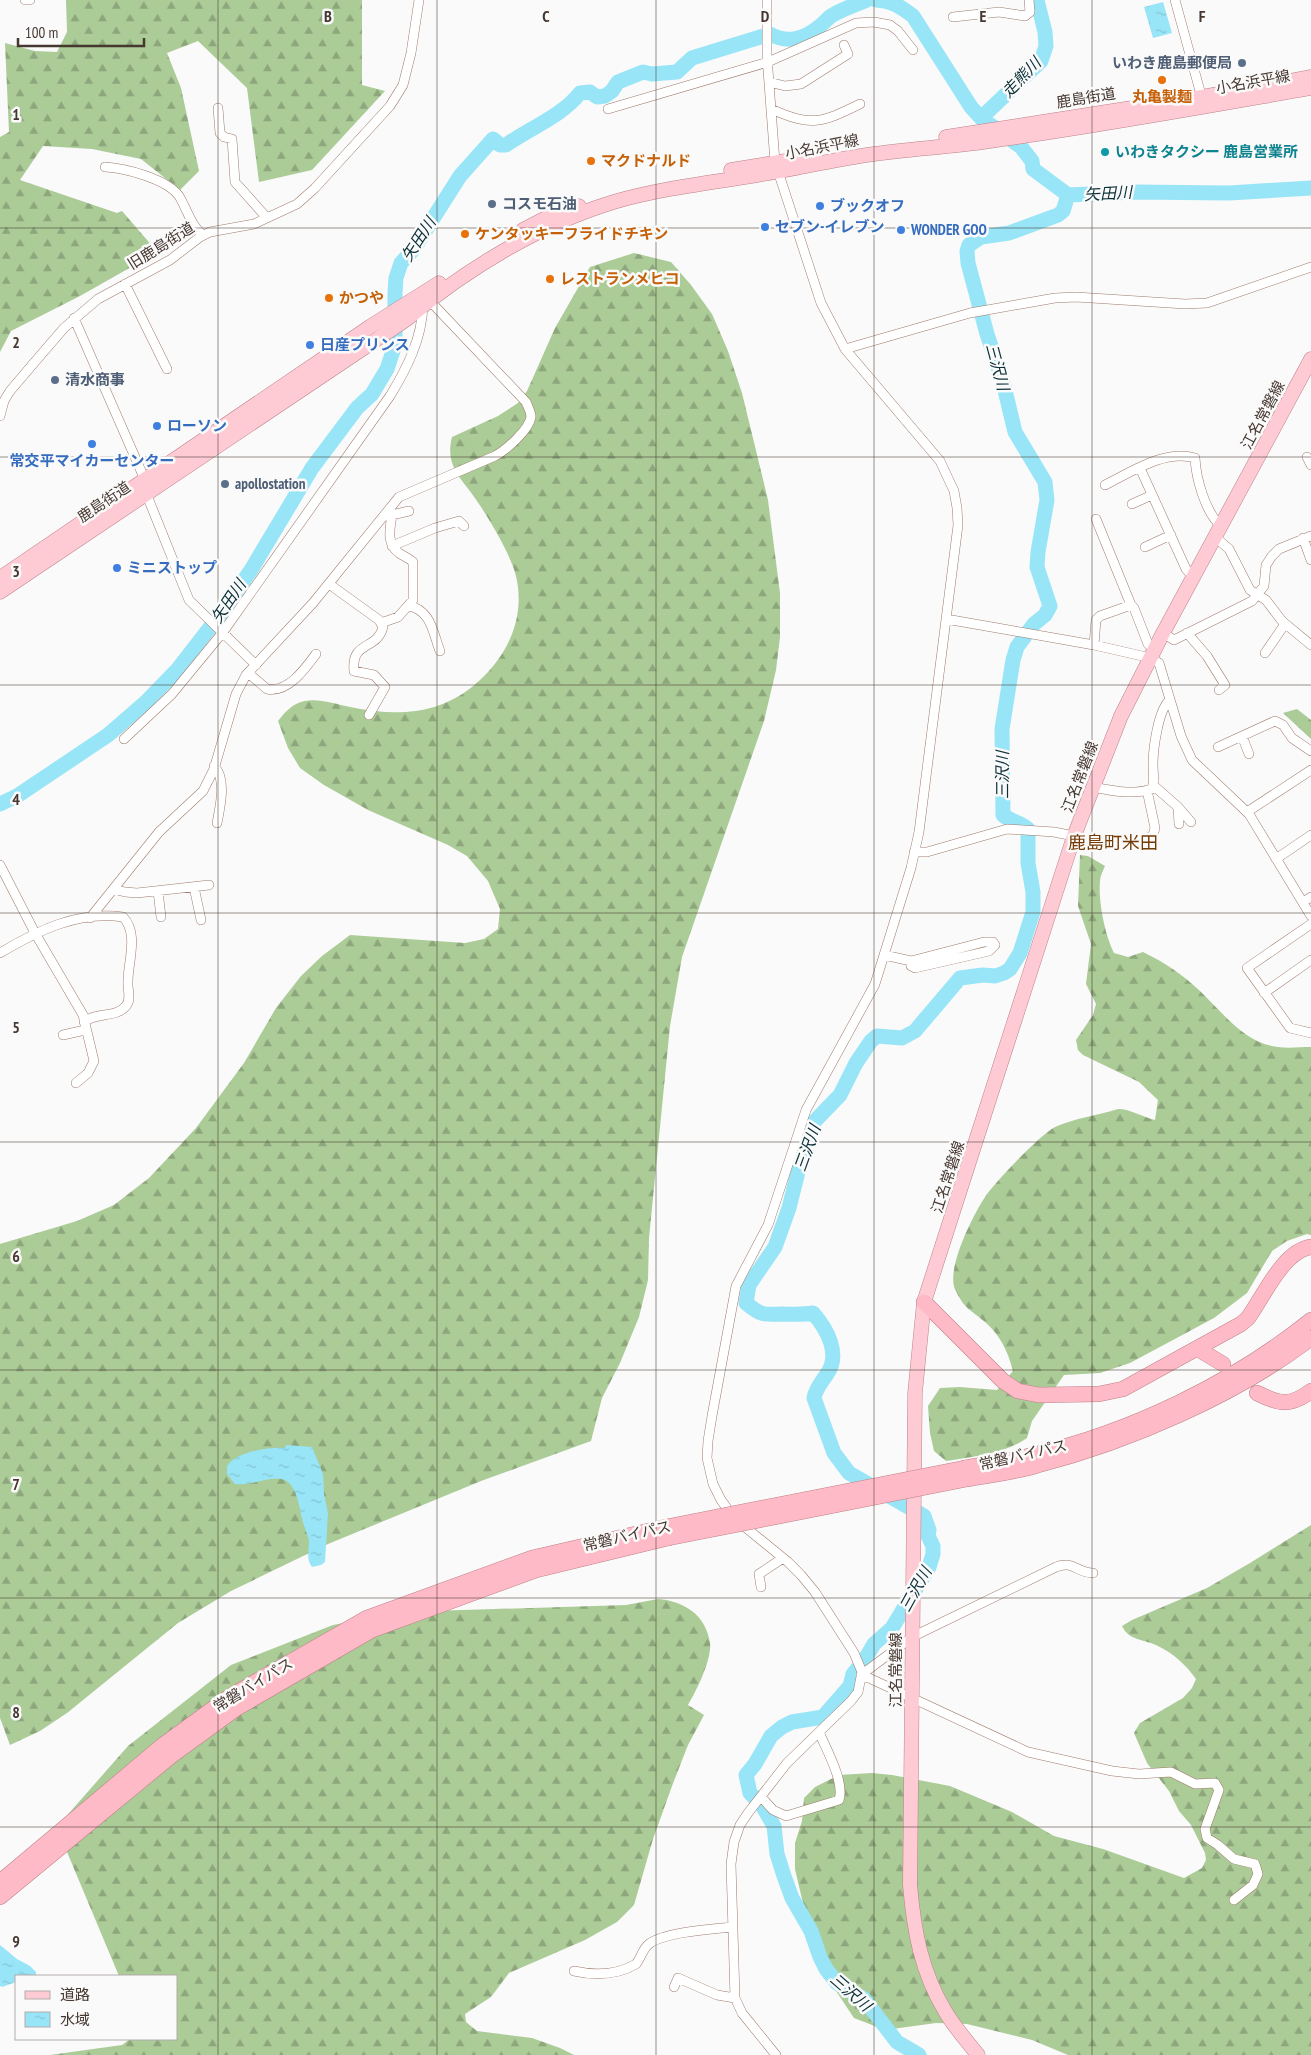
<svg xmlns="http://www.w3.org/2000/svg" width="1311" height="2055" viewBox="0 0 1311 2055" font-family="'PT Sans Narrow','Noto Sans JP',sans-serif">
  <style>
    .forest { fill: url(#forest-firs) }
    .water { fill: url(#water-ripples) }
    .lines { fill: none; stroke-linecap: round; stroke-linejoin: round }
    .river { stroke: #98e5f7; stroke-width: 15 }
    .minor-casing { stroke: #9e7b6b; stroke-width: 10 }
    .primary-casing { stroke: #be8088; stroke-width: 15 }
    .trunk-casing { stroke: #be8088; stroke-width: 16 }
    .minor { stroke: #fff; stroke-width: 9 }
    .primary { stroke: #fecbd4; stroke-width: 14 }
    .trunk { stroke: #febac6; stroke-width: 15 }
    .trunk-bridge-casing { stroke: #be8088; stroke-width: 16; stroke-linecap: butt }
    .trunk-bridge { stroke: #febac6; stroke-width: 15 }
    .grid { fill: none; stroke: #463730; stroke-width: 1; stroke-opacity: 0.55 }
    .service-dot { fill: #5c6f8a; stroke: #fafafa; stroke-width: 2 }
    .food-dot { fill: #e8710a; stroke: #fafafa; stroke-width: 2 }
    .culture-dot { fill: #0f9aa8; stroke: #fafafa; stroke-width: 2 }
    .shop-dot { fill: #3f7fe0; stroke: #fafafa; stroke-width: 2 }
    .labels { text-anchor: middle; stroke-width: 5; stroke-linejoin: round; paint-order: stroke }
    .service-label { font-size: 15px; font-weight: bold; fill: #4e5e75; stroke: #fafafa; text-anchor: start }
    .street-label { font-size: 15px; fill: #463730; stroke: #fafafa }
    .food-label { font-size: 15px; font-weight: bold; fill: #c56008; stroke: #fafafa; text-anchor: start }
    .culture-label { font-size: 15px; font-weight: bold; fill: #0d838f; stroke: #fafafa; text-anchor: start }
    .shop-label { font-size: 15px; font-weight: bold; fill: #366cbe; stroke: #fafafa; text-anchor: start }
    .water-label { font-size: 16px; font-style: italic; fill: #0a3038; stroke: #fafafa }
    .quarter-label { font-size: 18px; fill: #743a05; stroke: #fafafa }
    .grid-label { font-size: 16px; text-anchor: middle; font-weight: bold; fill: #463730; stroke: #fafafa; stroke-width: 5; stroke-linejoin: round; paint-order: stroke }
  </style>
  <defs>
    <pattern id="forest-firs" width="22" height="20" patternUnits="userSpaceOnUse" patternTransform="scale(1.25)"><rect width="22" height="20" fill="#abcb97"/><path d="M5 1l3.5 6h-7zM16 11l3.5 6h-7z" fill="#8da67c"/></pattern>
    <pattern id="water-ripples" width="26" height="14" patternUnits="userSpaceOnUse" patternTransform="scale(1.25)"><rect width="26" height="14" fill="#98e5f7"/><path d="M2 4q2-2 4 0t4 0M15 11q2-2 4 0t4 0" fill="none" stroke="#84c5d4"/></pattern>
  </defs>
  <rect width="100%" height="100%" fill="#fafafa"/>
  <path class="forest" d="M66 0H362V85L385 91 312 170 259 182 247 88 198 41 167 53 181 88 199 171 180 190 141 159 92 149 43 146 20 180 117 213 122 211 160 255 133 266 80 296 11 331 0 352V137L9 132 5 43 35 51 57 52 67 32Z
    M634 253 671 262 691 285 712 314 728 351 742 393 768 500 780 593V637L776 670 764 721 682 957 670 1026 649 1238 648 1280 639 1317 620 1363 602 1398 591 1441 481 1481 328 1544 231 1591 178 1623 67 1713 40 1731 10 1745 0 1718V1244L77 1221 114 1205 149 1178 196 1128 244 1063 276 1008 301 976 322 956 350 935 465 943 484 939 498 929 500 909 488 881 467 856 448 845 368 810 324 785 300 768 288 748 278 721C285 712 293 703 305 701 318 698 336 704 350 707 394 716 435 716 472 687 504 661 525 623 517 581 514 560 491 522 479 504 464 480 444 468 452 437L498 416 518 403 527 391 555 328 590 267Z
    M1297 709 1311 720V739L1283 713Z
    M1080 855 1088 856 1105 866C1103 871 1100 876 1100 881 1098 901 1105 935 1114 953L1128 957 1143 952C1164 962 1183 975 1200 991 1221 1011 1242 1040 1272 1046 1284 1049 1299 1047 1311 1047V1235L1307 1234 1287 1241 1272 1251 1247 1293 1214 1318 1130 1363 1100 1373 1064 1375 1032 1421 1027 1438C1005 1454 972 1457 946 1461L934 1451 930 1433 928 1406 940 1388 960 1387 997 1390 1013 1371C1008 1351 1000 1335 985 1322 970 1309 964 1309 955 1289 946 1269 973 1215 985 1197 995 1182 1040 1135 1055 1127 1072 1119 1099 1115 1118 1109 1130 1109 1143 1117 1155 1120L1158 1100 1139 1082 1083 1055 1078 1050 1076 1040 1093 1015 1096 1004 1086 984 1091 944 1078 906Z
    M1311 1525V2055H1068L1032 2040 967 2024 936 2023 885 2030 854 2018 832 1985 823 1964 814 1932 805 1912 795 1869V1843L802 1821 804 1798 815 1787 839 1775 872 1773 892 1775 950 1786 1012 1812 1054 1836 1103 1849 1184 1878 1202 1868 1206 1860 1205 1853 1191 1825 1179 1811 1169 1791 1147 1763 1134 1733 1140 1723 1183 1698 1192 1688 1196 1679C1187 1666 1173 1653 1158 1646 1144 1639 1129 1641 1122 1626L1132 1620 1207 1588 1250 1563Z
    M658 1599C684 1601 706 1615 710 1643 712 1659 697 1690 688 1705L704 1715 688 1745 672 1786 653 1839 634 1905 617 1922 585 1940 509 1973 491 1997 465 2014 466 2022 477 2031 532 2038 560 2048 574 2055H50L122 2045 130 2039H176V1976H119L62 1840 63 1820 128 1746 231 1665 333 1625 399 1612 626 1605Z"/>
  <path class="water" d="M1163 2 1172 33 1153 38 1144 7Z
    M286 1445 312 1447 323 1474 324 1494 328 1513 325 1562 321 1565 312 1567C306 1560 309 1549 309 1541 308 1534 304 1528 303 1522 299 1510 298 1482 281 1479 265 1477 251 1486 235 1484L227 1474V1466C237 1451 269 1447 285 1448Z
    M0 1945 17 1959 30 1966 36 1972V1976H16V1982L2 1987 0 1986Z"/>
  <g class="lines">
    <path class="river" d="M876 0C892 1 900 6 913 16L971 107 981 118 1021 147 1032 161 1033 169 1068 195 1135 192 1229 193 1311 188
      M981 118 1041 61 1046 46 1045 32 1037 0
      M0 804 17 796 108 735 146 702 177 670 222 612 251 570 312 468 357 408 372 394 387 369 395 345V293L396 278 401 263 413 250 460 176 493 139 500 145H506C530 128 562 116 580 93L590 92 597 97 605 96 612 91 618 82 643 72 652 74 677 72 692 58 770 34C788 44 804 39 820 26 824 23 827 19 831 16 842 9 855 5 867 0
      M919 2055 897 2042 864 1999 837 1983 826 1969 820 1957 811 1931 792 1898 784 1876 777 1854 774 1826 763 1807 750 1793 746 1775 755 1764 771 1736 782 1727 792 1722 823 1717 850 1686 853 1674 864 1661 874 1644 892 1628 929 1567 933 1554V1546L928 1536 929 1530 924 1516 849 1473 834 1453 814 1398C816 1388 821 1383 827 1374 841 1354 827 1329 813 1313 802 1315 793 1314 782 1314 763 1315 760 1315 746 1303L749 1285 775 1247 789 1208 807 1136 812 1124 840 1095 856 1063 871 1041 877 1036 902 1038 915 1031 960 978 983 975 995 976 1004 973 1010 969 1020 953 1033 912V892L1028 863V829C1021 822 1011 822 1003 815L1002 729 1013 660 1017 647 1034 624 1045 615 1050 606 1037 567 1038 552 1047 500 1045 482 1015 432 1003 382 987 334 968 263 967 251 969 245 981 237 1009 233 1058 215 1063 211 1068 195"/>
    <defs>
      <path id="minor" d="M25 0H30
        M767 0V57L775 162 821 303 845 349 940 461 954 491 957 508 958 525 919 832 911 868 875 984 806 1110 768 1225 736 1286 712 1416 708 1441 707 1458 713 1484 721 1500 734 1518 788 1562 801 1575 815 1592 854 1653 862 1672 858 1692 851 1701 787 1763 748 1813 740 1825 734 1842 731 1864 735 1998 742 2013 776 2055
        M1175 0 1203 102
        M953 17 999 12 1025 16 1030 12 1029 0
        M769 82 785 86 801 84 848 54 844 45
        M218 108 220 133 224 137 232 139 235 182 267 218
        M608 109 768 62 856 23 874 22 890 25 898 31 913 50
        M771 109C812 127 821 123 860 104
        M105 167C125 168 167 179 179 196 187 209 191 226 203 235
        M125 284 167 369
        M74 318 145 480
        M845 349 970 313 1055 298 1076 297 1185 304 1207 303 1311 267
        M0 416 4 401 10 391 33 364 64 328 98 299 170 260 200 237 210 232 254 224 297 204 315 188 390 106 403 85 411 53 419 0
        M1307 457 1311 465
        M1140 468 1186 569 1193 577
        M1105 485C1131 472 1165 449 1195 458 1196 478 1205 512 1221 526
        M146 493 189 600 256 665
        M1132 504 1152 495
        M387 516 409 511
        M1215 537 1229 549 1250 590 1266 600 1282 621 1311 645
        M1303 538 1311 560
        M392 546 435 528 459 521 464 526
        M1145 547 1171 535
        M329 584 379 620 383 627C377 651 351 640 354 671L374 675 385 687 369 715
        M1131 605 1134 608 1148 644 1155 650
        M409 606C431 610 433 633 440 651
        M946 619 1094 645 1151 658 1159 663 1181 736 1192 760 1249 814 1311 916
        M381 623 398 617 413 600V562C409 558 403 556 399 553 386 544 390 528 392 515
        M1163 633 1174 640 1252 601 1264 586 1266 565 1272 556 1279 549 1311 536
        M1187 633 1207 656 1225 685 1219 690
        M1094 645 1096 620 1100 616 1131 605 1096 519
        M1265 653 1285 624
        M248 673 267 689C288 693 305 669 316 654
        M1242 736 1249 754
        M124 739 172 694 223 632 390 396C407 368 422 339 423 305
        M1218 747 1275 721 1283 725 1292 738 1311 751
        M214 766C227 779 220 807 217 823
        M1153 785 1178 807 1191 822
        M1093 787C1112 791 1133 795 1152 789 1155 781 1153 773 1153 765 1153 750 1158 709 1170 700
        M1178 807 1179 824
        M1247 812 1311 770
        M1118 844 1144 841 1153 835 1155 828 1147 790
        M914 852H927L1007 829 1054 832 1074 836
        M1276 859 1311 835
        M0 865 35 933 83 1015 94 1061 88 1073 76 1083
        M194 887 201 920
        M113 889 125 892 137 893 209 885
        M158 891 161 917
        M1303 902 1311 897
        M90 918 159 832 203 791 214 769 236 694 246 675 313 603 399 497 495 456C506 450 529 430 531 417 531 412 528 407 526 402L429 300
        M1311 924 1247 968 1290 1028 1311 1033
        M0 953C37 931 79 910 123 917 139 933 128 962 128 981 127 989 132 999 126 1006 116 1018 96 1012 84 1022
        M884 955 911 961 984 942H993L995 945 989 951 915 968 911 966V961
        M1264 993 1311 960
        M63 1035 85 1030
        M761 1587 759 1574 783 1558
        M861 1675 912 1637 1056 1567C1073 1560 1077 1573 1093 1573
        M861 1678H869L1028 1752 1112 1771 1139 1774 1171 1772 1195 1784 1215 1783 1219 1790 1205 1829 1207 1838 1218 1845 1234 1859 1255 1864 1258 1874 1253 1885 1234 1900
        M762 1798 773 1810 786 1816 839 1800C845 1782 826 1749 819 1732
        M574 1971C596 1976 617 1975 636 1964 641 1958 643 1948 649 1944 664 1932 713 1929 733 1927
        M674 1987 678 1978 717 1995 735 1998"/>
      <path id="primary" d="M946 137 1202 97 1311 77
        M731 170 815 156
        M523 230 546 218 579 206
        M0 578 371 326 439 283
        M0 592 407 319C466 269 542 223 617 201 663 188 710 183 757 175 796 169 835 159 874 154 910 149 947 147 983 142 1092 127 1202 107 1311 88
        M978 2055C967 2041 954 2027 945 2011 921 1971 914 1931 910 1885L915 1393 924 1302 1074 836 1121 716 1163 633 1311 359"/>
      <path id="trunk" d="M924 1302 1003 1381 1018 1391 1039 1395 1099 1394 1123 1389 1241 1324 1248 1318C1264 1296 1283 1251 1311 1247
        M1198 1349 1223 1364
        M1257 1393C1279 1404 1290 1407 1311 1391
        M965 1468C988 1464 1011 1461 1033 1455 1131 1432 1233 1383 1311 1320
        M967 1479C990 1475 1015 1472 1038 1465 1128 1442 1237 1395 1311 1338
        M0 1882 163 1745 229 1697 367 1618 532 1558 666 1527
        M0 1897 171 1756 237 1708 372 1630 536 1570 668 1538"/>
    </defs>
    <use href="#minor" class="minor-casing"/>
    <use href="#primary" class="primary-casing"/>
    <use href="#trunk" class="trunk-casing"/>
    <use href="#minor" class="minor"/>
    <use href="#primary" class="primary"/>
    <use href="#trunk" class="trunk"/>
    <defs>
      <path id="trunk-bridge" d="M666 1527 965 1468
        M668 1538 967 1479"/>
    </defs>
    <use href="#trunk-bridge" class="trunk-bridge-casing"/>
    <use href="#trunk-bridge" class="trunk-bridge"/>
  </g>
  <path class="grid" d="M218 0V2055M437 0V2055M656 0V2055M874 0V2055M1092 0V2055M0 228H1311M0 457H1311M0 685H1311M0 913H1311M0 1142H1311M0 1370H1311M0 1598H1311M0 1827H1311"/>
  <g class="service-dot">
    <circle cx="1242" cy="63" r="5"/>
    <circle cx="492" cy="204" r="5"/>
    <circle cx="55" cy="380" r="5"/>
    <circle cx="225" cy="484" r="5"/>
  </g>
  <g class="food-dot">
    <circle cx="1162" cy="80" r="5"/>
    <circle cx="591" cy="161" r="5"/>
    <circle cx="465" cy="234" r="5"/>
    <circle cx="550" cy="279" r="5"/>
    <circle cx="329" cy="298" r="5"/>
  </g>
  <circle class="culture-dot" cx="1105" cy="152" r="5"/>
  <g class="shop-dot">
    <circle cx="820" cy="206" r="5"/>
    <circle cx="765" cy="227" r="5"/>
    <circle cx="901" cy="230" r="5"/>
    <circle cx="310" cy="345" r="5"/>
    <circle cx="157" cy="426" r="5"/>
    <circle cx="92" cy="444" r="5"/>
    <circle cx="117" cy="568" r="5"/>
  </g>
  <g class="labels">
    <g class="service-label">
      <text x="1232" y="68" text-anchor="end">いわき鹿島郵便局</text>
      <text x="502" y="209">コスモ石油</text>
      <text x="65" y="385">清水商事</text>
      <text x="235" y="489">apollostation</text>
    </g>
    <g class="street-label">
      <text transform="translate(1253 82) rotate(-10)" y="5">小名浜平線</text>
      <text transform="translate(1086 98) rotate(-9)" y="5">鹿島街道</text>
      <text transform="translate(822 147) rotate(-11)" y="5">小名浜平線</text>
      <text transform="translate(161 246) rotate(-32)" y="5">旧鹿島街道</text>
      <text transform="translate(1263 415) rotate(-62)" y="5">江名常磐線</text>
      <text transform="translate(104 502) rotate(-34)" y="5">鹿島街道</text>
      <text transform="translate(1080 777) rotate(-69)" y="5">江名常磐線</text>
      <text transform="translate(948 1177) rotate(-72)" y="5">江名常磐線</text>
      <text transform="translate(1023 1455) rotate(-13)" y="5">常磐バイパス</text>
      <text transform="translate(627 1536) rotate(-13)" y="5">常磐バイパス</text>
      <text transform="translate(896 1670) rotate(-90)" y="5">江名常磐線</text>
      <text transform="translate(253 1685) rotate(-31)" y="5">常磐バイパス</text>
    </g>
    <g class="food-label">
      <text x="1162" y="102" text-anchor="middle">丸亀製麺</text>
      <text x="601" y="166">マクドナルド</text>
      <text x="475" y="239">ケンタッキーフライドチキン</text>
      <text x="560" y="284">レストランメヒコ</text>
      <text x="339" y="303">かつや</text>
    </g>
    <g class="culture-label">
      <text x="1115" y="157">いわきタクシー 鹿島営業所</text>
    </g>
    <g class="shop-label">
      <text x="830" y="211">ブックオフ</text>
      <text x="775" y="232">セブン-イレブン</text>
      <text x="911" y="235">WONDER GOO</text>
      <text x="320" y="350">日産プリンス</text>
      <text x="167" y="431">ローソン</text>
      <text x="92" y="466" text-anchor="middle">常交平マイカーセンター</text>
      <text x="127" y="573">ミニストップ</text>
    </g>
    <g class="water-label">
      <text transform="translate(1021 77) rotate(-46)" y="6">走熊川</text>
      <text transform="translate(1108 193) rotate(-3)" y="6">矢田川</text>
      <text transform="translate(418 239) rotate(-57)" y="6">矢田川</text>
      <text transform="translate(998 367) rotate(75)" y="6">三沢川</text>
      <text transform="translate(228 601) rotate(-56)" y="6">矢田川</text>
      <text transform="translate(1002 775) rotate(-90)" y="6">三沢川</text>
      <text transform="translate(807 1148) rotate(-70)" y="6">三沢川</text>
      <text transform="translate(915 1589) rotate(-61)" y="6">三沢川</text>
      <text transform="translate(851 1992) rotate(41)" y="6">三沢川</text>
    </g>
    <g class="quarter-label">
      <text x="1113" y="849">鹿島町米田</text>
    </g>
  </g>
  <g class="grid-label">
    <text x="328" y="22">B</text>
    <text x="546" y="22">C</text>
    <text x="765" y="22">D</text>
    <text x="983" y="22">E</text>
    <text x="1202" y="22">F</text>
    <text x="16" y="120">1</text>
    <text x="16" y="348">2</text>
    <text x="16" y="577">3</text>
    <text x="16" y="805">4</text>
    <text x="16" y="1033">5</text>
    <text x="16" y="1262">6</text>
    <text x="16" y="1490">7</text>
    <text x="16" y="1718">8</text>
    <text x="16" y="1947">9</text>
  </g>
  <rect x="15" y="1975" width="162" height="65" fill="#fafafa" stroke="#b2aca9"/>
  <rect x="25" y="1991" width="25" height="8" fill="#fecbd4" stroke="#b2aca9"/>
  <text x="60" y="2000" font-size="15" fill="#463730">道路</text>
  <rect x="25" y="2012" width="25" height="15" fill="url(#water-ripples)" stroke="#b2aca9"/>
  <text x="60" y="2025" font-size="15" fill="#463730">水域</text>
  <path d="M18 38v8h126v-8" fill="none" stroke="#463730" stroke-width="2.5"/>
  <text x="25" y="38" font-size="15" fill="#463730" stroke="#fafafa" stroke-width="4" paint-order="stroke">100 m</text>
</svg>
